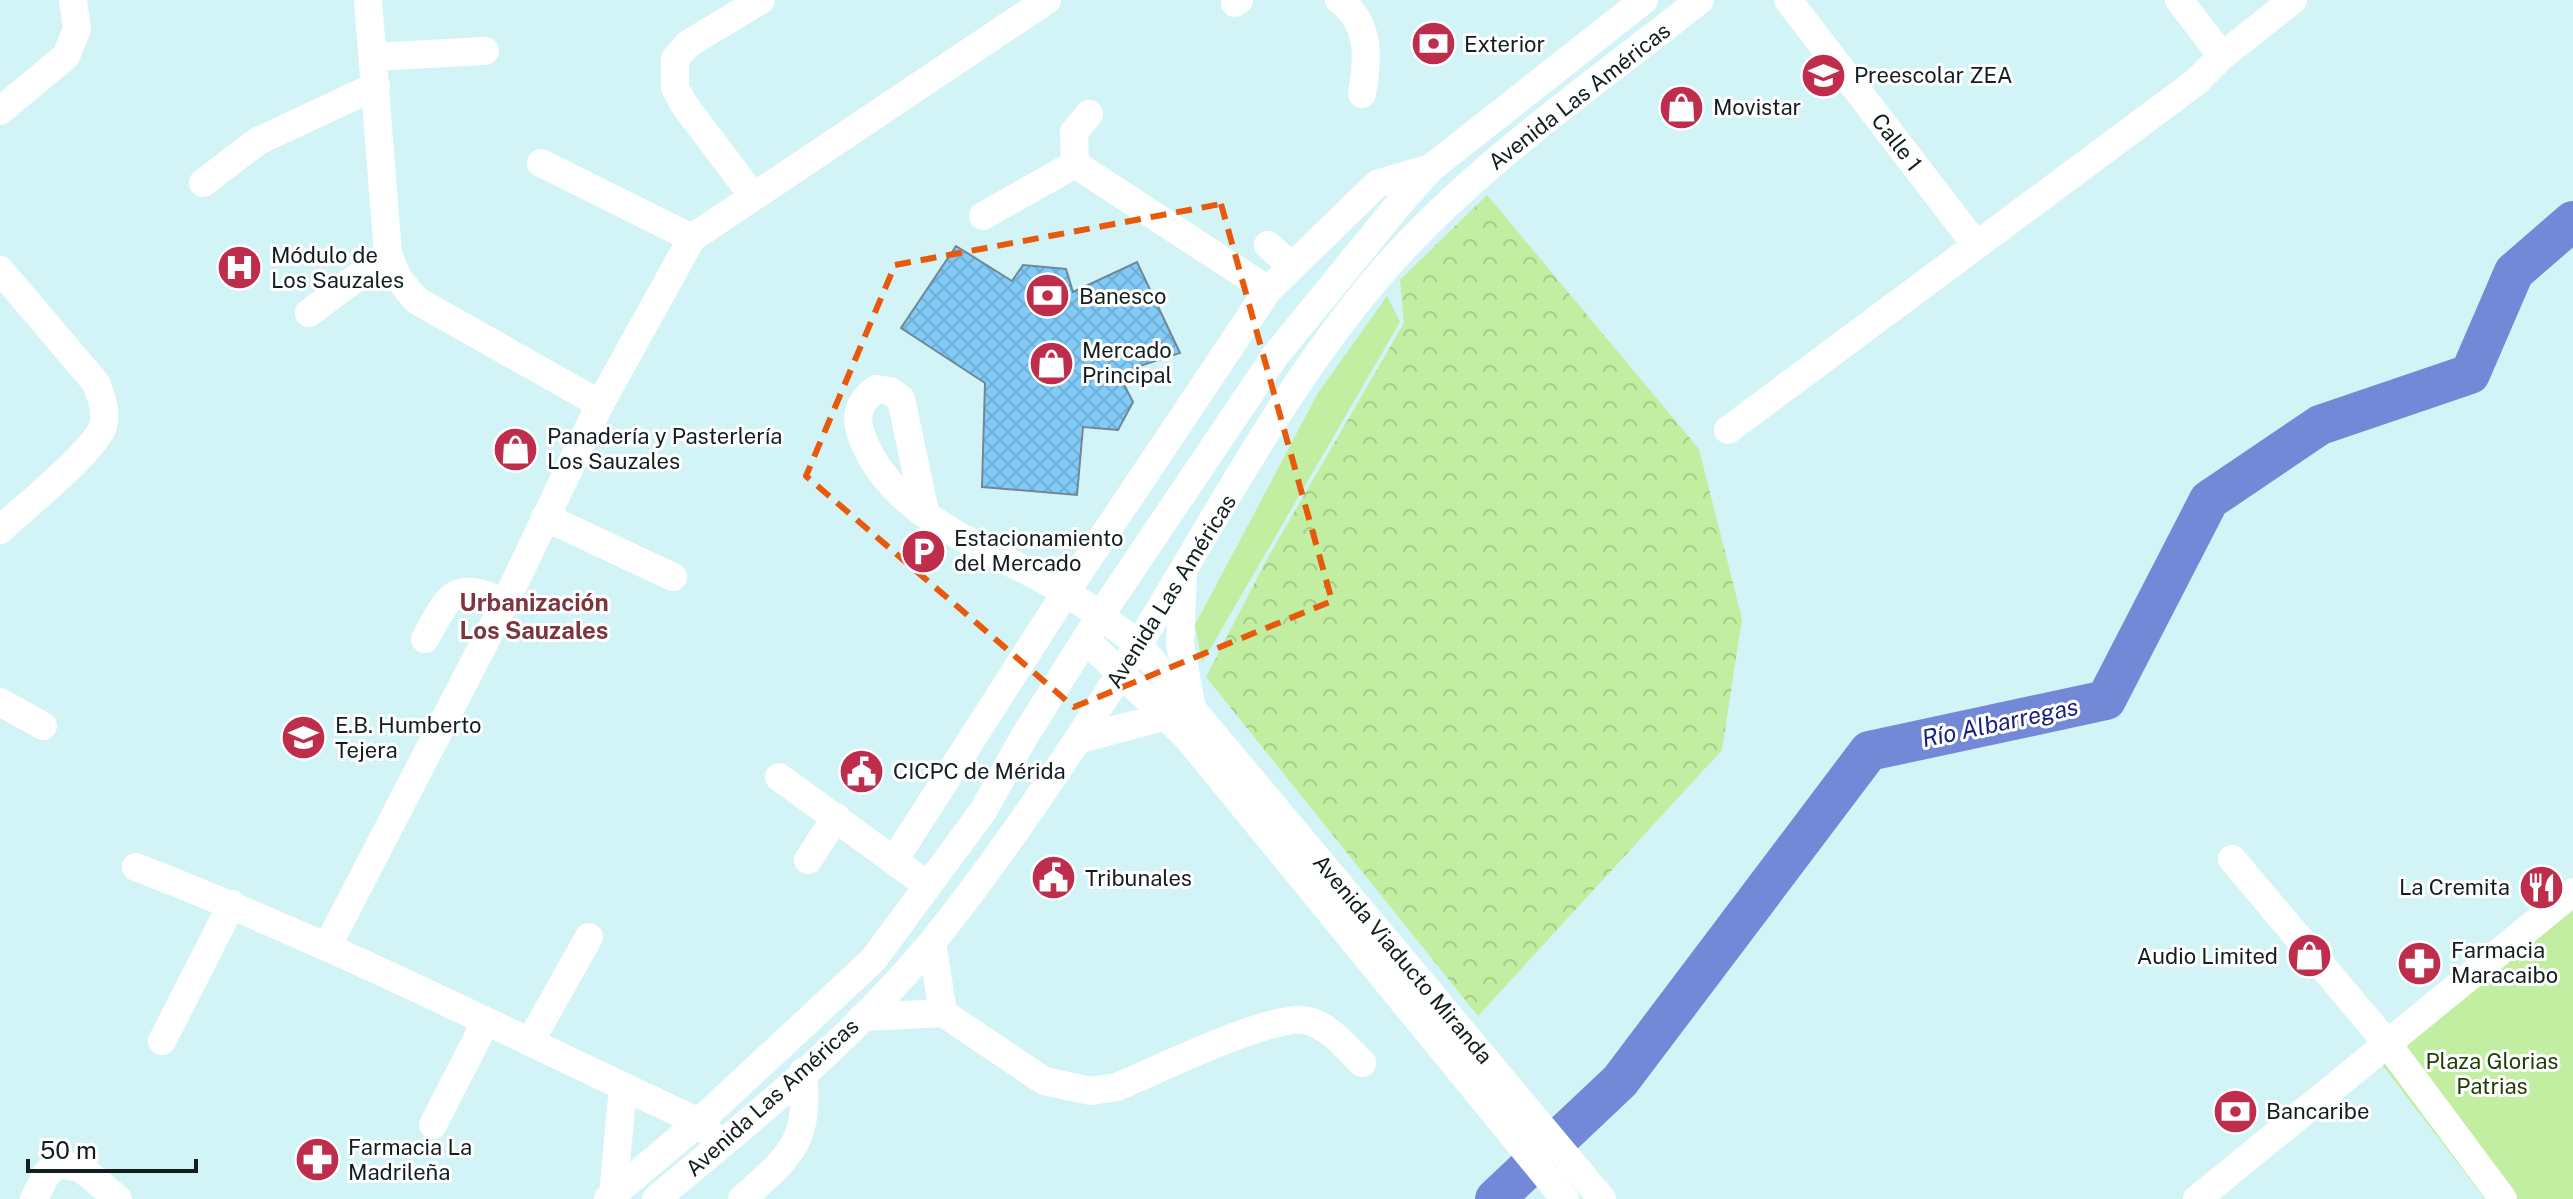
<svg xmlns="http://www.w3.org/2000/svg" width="2573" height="1199" viewBox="0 0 2573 1199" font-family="'Public Sans',sans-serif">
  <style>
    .forest { fill: url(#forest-crowns) }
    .park { fill: #c1eea0 }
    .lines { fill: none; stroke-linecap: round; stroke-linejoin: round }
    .river { stroke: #7389d8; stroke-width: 40 }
    .building { fill: url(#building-cross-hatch); stroke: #708896; stroke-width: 2 }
    .minor { stroke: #fff; stroke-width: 28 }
    .marked { fill: none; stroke: #e8590c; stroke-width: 6; stroke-dasharray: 16 10; stroke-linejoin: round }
    .labels { text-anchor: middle; stroke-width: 6; stroke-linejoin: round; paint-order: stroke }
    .poi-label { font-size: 22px; fill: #121e1f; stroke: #fff; text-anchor: start }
    .street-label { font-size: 22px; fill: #121e1f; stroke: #fff }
    .park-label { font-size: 22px; fill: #223f02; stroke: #fff }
    .neighbourhood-label { font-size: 24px; font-weight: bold; fill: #7d353e; stroke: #fff }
    .water-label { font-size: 24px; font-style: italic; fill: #1b227d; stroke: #fff }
  </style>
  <defs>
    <pattern id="forest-crowns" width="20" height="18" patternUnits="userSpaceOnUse" patternTransform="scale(2)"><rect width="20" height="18" fill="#c1eea0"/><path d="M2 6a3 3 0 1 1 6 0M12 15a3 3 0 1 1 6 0" fill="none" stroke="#a5cc89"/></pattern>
    <pattern id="building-cross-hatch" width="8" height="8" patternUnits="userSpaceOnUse" patternTransform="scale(2)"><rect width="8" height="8" fill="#82cbf8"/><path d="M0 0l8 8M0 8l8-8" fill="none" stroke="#6faed4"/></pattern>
  </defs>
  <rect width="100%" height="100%" fill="#d3f4f7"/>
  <path class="forest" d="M1487 195 1699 449 1742 619 1722 750 1478 1016 1206 677 1267 559 1404 323 1400 280Z"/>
  <path class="park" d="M1387 296 1400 322 1202 663 1195 625 1318 393Z
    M2573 910V1199H2485L2377 1058Z"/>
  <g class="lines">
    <path class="river" d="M1495 1199 1620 1081 1869 751 2106 700 2209 500 2320 425 2470 374 2514 272 2573 221"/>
  </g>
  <path class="building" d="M956 246 1012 281 1023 265 1066 269 1073 292 1137 262 1180 353 1118 373 1133 402 1118 430 1083 427 1077 495 982 487 985 383 901 328Z"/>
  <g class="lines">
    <path class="minor" d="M368 0 388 254 398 278 416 300 600 404
      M1339 0C1371 23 1368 59 1362 94
      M1788 0 1976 245
      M2179 0 2222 56
      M1235 3 1239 0
      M373 57 485 51
      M0 111 66 56 77 29 73 0
      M541 163 692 238
      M1075 164 1268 290
      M1075 164 1074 132 1089 114
      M203 183 258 141 376 86
      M753 196 685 106 675 88V59L688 44 761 0
      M983 216 1075 164
      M1268 245 1291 266
      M0 270 96 383C101 397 107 410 103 426 95 451 22 509 0 530
      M309 313 388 254
      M1728 430 2196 82 2222 56 2293 0
      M925 512 901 399 890 391 876 389C856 404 854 419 864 442 898 523 997 550 1067 593 1091 608 1114 626 1137 643L1602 1199
      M545 517 673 577
      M1183 575 1180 644 1191 704
      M425 639C450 594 453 579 505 603
      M1087 641 1187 737 1565 1199
      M0 702 43 726
      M1077 740 1166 716
      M779 777 927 885
      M895 859 1066 592 1268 290 1377 184 1431 168
      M2232 859 2387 1043 2503 1199
      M808 860 836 817
      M136 867C328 941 512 1035 699 1122L710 1133
      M932 942 943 1013
      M328 945 505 603 600 404 692 238 1047 0
      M863 1017 943 1013 1044 1081 1091 1091 1117 1087C1154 1072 1275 1011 1309 1021 1331 1028 1346 1047 1362 1063
      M162 1041 232 904
      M530 1042 589 937
      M433 1125 485 1023
      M613 1195 623 1087
      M34 1199 47 1173 59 1164 81 1168 118 1199
      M608 1199 699 1122 873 960 983 811 1024 737 1100 616 1275 356 1399 204 1431 168 1644 0
      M656 1199C752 1119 853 1039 933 941 1000 858 1061 767 1118 677 1204 542 1277 394 1382 272 1473 167 1592 86 1700 0
      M742 1199C791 1155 810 1143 803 1072
      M2197 1199 2573 892"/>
  </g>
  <path class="marked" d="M1221 204 1332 601 1074 707 806 476 895 265Z"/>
  <defs>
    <symbol id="bank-disc" viewBox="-11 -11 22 22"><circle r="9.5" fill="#be2d4b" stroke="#fff"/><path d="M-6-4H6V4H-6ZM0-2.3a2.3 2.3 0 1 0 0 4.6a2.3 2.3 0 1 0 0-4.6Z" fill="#fff"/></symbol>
    <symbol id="school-disc" viewBox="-11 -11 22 22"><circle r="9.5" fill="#be2d4b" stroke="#fff"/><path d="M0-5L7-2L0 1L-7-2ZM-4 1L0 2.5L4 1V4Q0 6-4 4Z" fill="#fff"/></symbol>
    <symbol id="shop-disc" viewBox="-11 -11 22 22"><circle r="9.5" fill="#be2d4b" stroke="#fff"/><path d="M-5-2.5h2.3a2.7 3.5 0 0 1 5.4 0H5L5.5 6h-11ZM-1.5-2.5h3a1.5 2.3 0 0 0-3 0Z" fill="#fff"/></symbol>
    <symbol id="hospital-disc" viewBox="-11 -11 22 22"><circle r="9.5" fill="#be2d4b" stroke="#fff"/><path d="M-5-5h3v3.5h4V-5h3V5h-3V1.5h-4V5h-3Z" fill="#fff"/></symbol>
    <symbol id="parking-disc" viewBox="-11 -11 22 22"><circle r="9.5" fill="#be2d4b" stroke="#fff"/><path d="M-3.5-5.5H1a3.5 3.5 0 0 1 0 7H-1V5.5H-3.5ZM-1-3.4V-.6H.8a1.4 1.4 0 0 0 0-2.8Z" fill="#fff"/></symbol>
    <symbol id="civic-disc" viewBox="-11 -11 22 22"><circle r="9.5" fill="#be2d4b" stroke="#fff"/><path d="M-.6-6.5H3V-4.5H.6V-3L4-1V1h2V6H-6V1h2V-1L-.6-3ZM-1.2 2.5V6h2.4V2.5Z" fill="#fff"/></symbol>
    <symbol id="restaurant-disc" viewBox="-11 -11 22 22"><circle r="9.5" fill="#be2d4b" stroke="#fff"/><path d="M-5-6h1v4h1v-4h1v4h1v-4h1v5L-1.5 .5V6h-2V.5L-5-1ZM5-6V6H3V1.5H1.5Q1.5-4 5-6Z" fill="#fff"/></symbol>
    <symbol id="pharmacy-disc" viewBox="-11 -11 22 22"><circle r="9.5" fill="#be2d4b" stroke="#fff"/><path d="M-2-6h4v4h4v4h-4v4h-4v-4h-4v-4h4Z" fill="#fff"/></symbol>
  </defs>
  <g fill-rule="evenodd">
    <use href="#bank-disc" x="1408" y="18" width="51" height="51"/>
    <use href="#school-disc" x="1798" y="50" width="51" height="51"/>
    <use href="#shop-disc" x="1656" y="82" width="51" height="51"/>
    <use href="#hospital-disc" x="214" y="242" width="51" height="51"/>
    <use href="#bank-disc" x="1022" y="270" width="51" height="51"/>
    <use href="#shop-disc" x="1026" y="338" width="51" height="51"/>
    <use href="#shop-disc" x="490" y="424" width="51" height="51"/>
    <use href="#parking-disc" x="898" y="526" width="51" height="51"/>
    <use href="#school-disc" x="278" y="712" width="51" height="51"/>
    <use href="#civic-disc" x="836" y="746" width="51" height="51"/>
    <use href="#civic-disc" x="1028" y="852" width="51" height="51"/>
    <use href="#restaurant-disc" x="2516" y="862" width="51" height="51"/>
    <use href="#shop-disc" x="2284" y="930" width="51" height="51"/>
    <use href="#pharmacy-disc" x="2394" y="938" width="51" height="51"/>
    <use href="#bank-disc" x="2210" y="1086" width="51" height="51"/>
    <use href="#pharmacy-disc" x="292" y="1134" width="51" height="51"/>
  </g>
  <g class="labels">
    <g class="poi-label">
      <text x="1464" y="52">Exterior</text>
      <text x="1854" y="83">Preescolar ZEA</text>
      <text x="1713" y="115">Movistar</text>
      <text x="271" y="263">Módulo de<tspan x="271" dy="25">Los Sauzales</tspan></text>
      <text x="1079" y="304">Banesco</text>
      <text x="1082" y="358">Mercado<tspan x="1082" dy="25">Principal</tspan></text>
      <text x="547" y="444">Panadería y Pasterlería<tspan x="547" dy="25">Los Sauzales</tspan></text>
      <text x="954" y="546">Estacionamiento<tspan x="954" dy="25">del Mercado</tspan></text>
      <text x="335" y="733">E.B. Humberto<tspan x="335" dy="25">Tejera</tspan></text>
      <text x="893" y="779">CICPC de Mérida</text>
      <text x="1085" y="886">Tribunales</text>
      <text x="2510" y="895" text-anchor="end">La Cremita</text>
      <text x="2451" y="958">Farmacia<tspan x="2451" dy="25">Maracaibo</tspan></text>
      <text x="2278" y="964" text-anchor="end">Audio Limited</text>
      <text x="2266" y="1119">Bancaribe</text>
      <text x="348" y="1155">Farmacia La<tspan x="348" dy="25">Madrileña</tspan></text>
    </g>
    <g class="street-label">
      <text transform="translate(1579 96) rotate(-38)" y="8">Avenida Las Américas</text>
      <text transform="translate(1897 142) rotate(52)" y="8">Calle 1</text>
      <text transform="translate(1171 591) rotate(-58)" y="8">Avenida Las Américas</text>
      <text transform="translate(1403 959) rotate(50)" y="8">Avenida Viaducto Miranda</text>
      <text transform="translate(772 1097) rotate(-42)" y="8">Avenida Las Américas</text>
    </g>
    <g class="park-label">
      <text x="2492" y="1069">Plaza Glorias<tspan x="2492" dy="25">Patrias</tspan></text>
    </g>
    <g class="neighbourhood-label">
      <text x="534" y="611">Urbanización<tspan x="534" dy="28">Los Sauzales</tspan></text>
    </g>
    <g class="water-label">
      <text transform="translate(2000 723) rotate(-12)" y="8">Río Albarregas</text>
    </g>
  </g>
  <path d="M28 1159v12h168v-12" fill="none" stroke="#121e1f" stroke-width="4"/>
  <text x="40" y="1159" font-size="24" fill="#121e1f" stroke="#ffffff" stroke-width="6" paint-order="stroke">50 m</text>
</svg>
